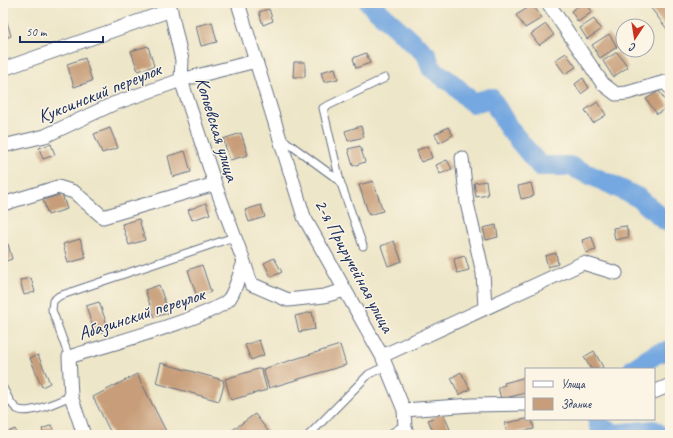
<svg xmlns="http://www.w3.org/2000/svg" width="673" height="438" viewBox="0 0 673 438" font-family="Caveat,sans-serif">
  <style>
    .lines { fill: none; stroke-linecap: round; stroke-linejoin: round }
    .river { stroke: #75a7e0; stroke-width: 20 }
    .building { fill: #c79e79 }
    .service-casing { stroke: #646f83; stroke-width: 9 }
    .minor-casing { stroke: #646f83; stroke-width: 15 }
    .service { stroke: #fff; stroke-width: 7 }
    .minor { stroke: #fff; stroke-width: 13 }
    .labels { text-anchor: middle; stroke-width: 3; stroke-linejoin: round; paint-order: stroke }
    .street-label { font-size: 19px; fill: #1b2f5e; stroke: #fcf5e5 }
  </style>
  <rect width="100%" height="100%" fill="#fcf5e5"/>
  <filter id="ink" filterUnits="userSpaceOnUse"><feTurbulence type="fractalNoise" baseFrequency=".025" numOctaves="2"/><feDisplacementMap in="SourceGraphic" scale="8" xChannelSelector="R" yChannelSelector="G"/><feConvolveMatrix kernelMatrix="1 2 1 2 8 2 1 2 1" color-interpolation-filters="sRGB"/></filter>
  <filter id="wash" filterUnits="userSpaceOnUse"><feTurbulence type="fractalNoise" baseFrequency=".012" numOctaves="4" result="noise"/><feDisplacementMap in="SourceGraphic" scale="16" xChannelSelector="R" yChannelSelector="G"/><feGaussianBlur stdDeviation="0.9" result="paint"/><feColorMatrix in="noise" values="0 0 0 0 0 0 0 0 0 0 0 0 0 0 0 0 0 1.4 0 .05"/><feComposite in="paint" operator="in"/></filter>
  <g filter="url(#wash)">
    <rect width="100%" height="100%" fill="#ede6c8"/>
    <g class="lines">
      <path class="river" d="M369 3 427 55 431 68 453 84 473 103 491 98 510 130 540 166H570L612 185 639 198 664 220 670 223
        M633 369 656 354 670 350
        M597 419 599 426 614 434 654 430 659 435"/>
    </g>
    <g id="blocks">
      <path class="building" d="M583 3H587L592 12 578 22 571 11Z
        M647 3H670V33Z
        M533 5 542 18 525 28 516 15Z
        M269 9 273 21 263 25 259 12Z
        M5 15 11 36 3 39V16Z
        M594 19 601 30 587 39 580 28Z
        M212 22 217 42 201 46 196 26Z
        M546 24 554 35 539 45 531 34Z
        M609 34 617 47 600 58 592 45Z
        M148 46 154 66 138 71 131 51Z
        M617 52 628 67 613 77 603 61Z
        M366 53 370 63 356 68 353 58Z
        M566 53 576 67 565 74 555 60Z
        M85 58 92 81 74 87 67 64Z
        M294 62H305V77H293Z
        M335 68 338 79 324 82 321 72Z
        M583 78 589 88 581 94 575 84Z
        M659 91 669 106 657 114 646 99Z
        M598 102 606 115 593 123 585 110Z
        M361 126 364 137 348 141 345 131Z
        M448 127 453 135 439 143 435 134Z
        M110 128 118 148 102 153 94 134Z
        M241 133 248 155 230 160 223 139Z
        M51 144 55 155 43 159 39 148Z
        M360 146 365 162 353 166 348 149Z
        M428 146 432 158 421 162 417 150Z
        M185 151 191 172 173 177 168 156Z
        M447 160 452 169 440 174 436 165Z
        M373 181 383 211 369 215 359 185Z
        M486 181 488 195 476 197 474 183Z
        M531 183 534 196 521 199 518 186Z
        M62 194 67 209 48 215 43 200Z
        M206 203 210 214 192 220 188 210Z
        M261 205 265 217 249 222 245 210Z
        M139 219 145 240 129 245 122 224Z
        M496 225 498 237 486 240 483 228Z
        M626 226 629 237 615 240 613 228Z
        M592 237 596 250 586 253 582 240Z
        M80 239 86 258 68 263 63 244Z
        M394 241 402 261 388 266 381 246Z
        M8 244 12 259 3 262V246Z
        M556 253 558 264 548 267 545 256Z
        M465 256 469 270 457 273 454 259Z
        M274 258 282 272 271 277 264 263Z
        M202 265 211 292 197 297 188 270Z
        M31 278 35 292 24 295 20 280Z
        M159 285 169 313 154 317 145 290Z
        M99 302 109 330 95 334 86 306Z
        M312 312 315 329 299 332 295 316Z
        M259 340 264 355 251 360 245 345Z
        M340 345 346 365 269 388 263 369Z
        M594 351 603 367 600 369H591L584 357Z
        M38 355 50 383 42 387 30 358Z
        M161 363 223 380 224 385 219 401 156 383Z
        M261 368 267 390 231 400 225 379Z
        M461 372 470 389 459 395 451 378Z
        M137 374 168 435H112L93 397Z
        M526 377V393L501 399 498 387 505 385 504 383Z
        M443 413 450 429 435 435 428 420Z
        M255 414 271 435H234L231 431Z
        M526 419H532L534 429 507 434 505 423Z
        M52 425 56 435H44L42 429Z
        M15 429 18 435H3V434Z"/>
    </g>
  </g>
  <g filter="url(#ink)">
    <use href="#blocks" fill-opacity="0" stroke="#646f83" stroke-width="1"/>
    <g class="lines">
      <defs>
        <path id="service" d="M281 138 340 181
          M363 246 340 181 323 108 385 78
          M69 357 52 310 53 301 59 296 234 237
          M3 388C7 395 10 404 17 409 28 416 59 401 71 396
          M309 435 369 374 386 366"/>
        <path id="minor" d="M169 3 182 60 181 80 215 184 244 262
          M238 3 304 217 382 356 404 410 405 428 408 435
          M548 3 603 84 616 94 627 93 665 82 670 88
          M3 69 171 10
          M3 146 45 136 113 104 181 80 256 61
          M462 158 467 203 483 273 485 307
          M3 204 58 187 74 192 103 217 215 184
          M382 356 583 263 616 273
          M654 392 670 385
          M404 410 472 405 526 404
          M84 435 71 396 69 357C96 348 216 316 229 299 235 292 240 272 244 262L251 284 288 300 324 296 345 290
          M394 435 405 428"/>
      </defs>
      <use href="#service" class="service-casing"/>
      <use href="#minor" class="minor-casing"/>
      <use href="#service" class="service"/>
      <use href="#minor" class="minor"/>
    </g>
  </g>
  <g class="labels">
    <g class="street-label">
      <text transform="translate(99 92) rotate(-22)" y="7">Куксинский переулок</text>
      <text transform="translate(218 129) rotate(73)" y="7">Копьевская улица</text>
      <text transform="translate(355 265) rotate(62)" y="7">2-я Приручейная улица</text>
      <text transform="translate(141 313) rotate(-18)" y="7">Абазинский переулок</text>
    </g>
  </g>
  <rect width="673" height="438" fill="none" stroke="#fcf5e5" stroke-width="16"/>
  <rect x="525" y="368" width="130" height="52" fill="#fcf5e5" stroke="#a2a6af"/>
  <rect x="533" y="381" width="20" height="6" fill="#ffffff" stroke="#a2a6af"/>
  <text x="561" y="388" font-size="12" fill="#1b2f5e">Улица</text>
  <rect x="533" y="398" width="20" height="12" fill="#c79e79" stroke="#a2a6af"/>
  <text x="561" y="408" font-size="12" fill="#1b2f5e">Здание</text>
  <g transform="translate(635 38) rotate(192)"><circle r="19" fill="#fcf5e5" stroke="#a2a6af"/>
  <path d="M0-3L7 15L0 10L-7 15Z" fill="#c8321e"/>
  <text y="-6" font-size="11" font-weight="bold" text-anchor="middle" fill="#1b2f5e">С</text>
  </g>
  <path d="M20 36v6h83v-6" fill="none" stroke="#1b2f5e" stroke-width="2"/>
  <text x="26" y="36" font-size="12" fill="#1b2f5e" stroke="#fcf5e5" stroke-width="3" paint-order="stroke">50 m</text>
</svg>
